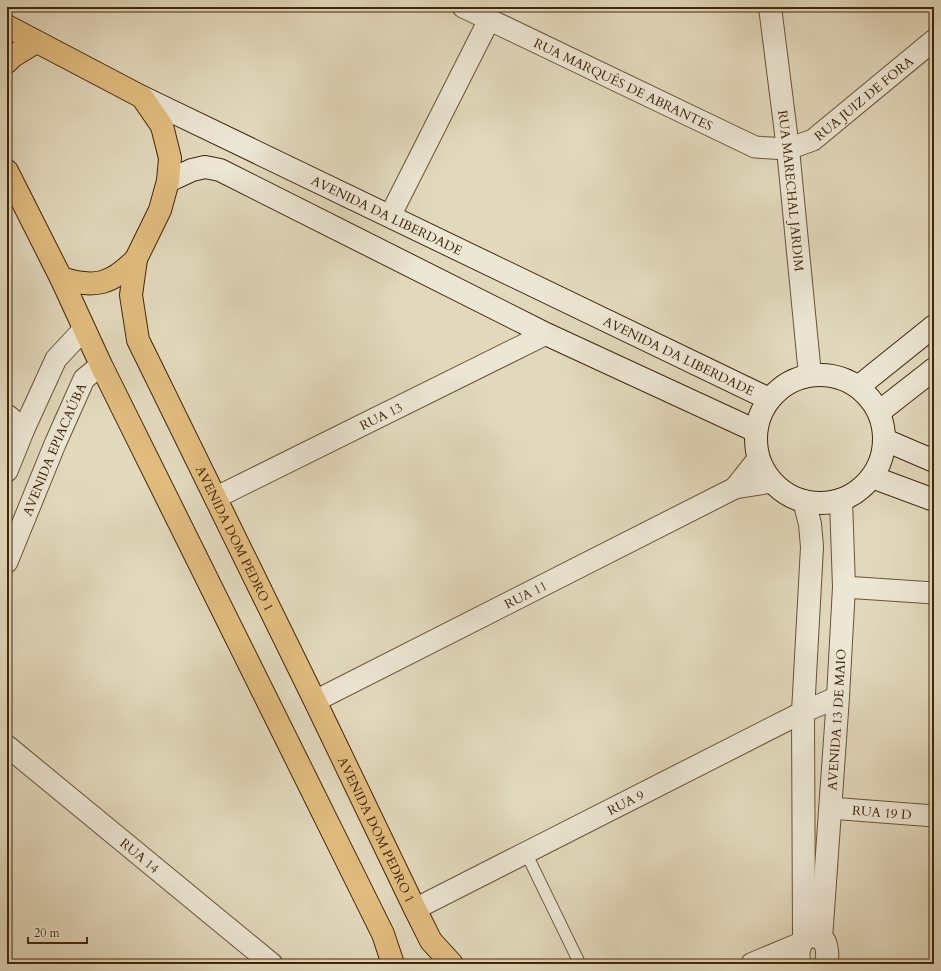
<svg xmlns="http://www.w3.org/2000/svg" width="941" height="971" viewBox="0 0 941 971" font-family="Cardo,serif">
  <style>
    .lines { fill: none; stroke-linecap: round; stroke-linejoin: round }
    .service-casing { stroke: #6a5336; stroke-width: 13 }
    .minor-casing { stroke: #6a5336; stroke-width: 23 }
    .tertiary-casing { stroke: #6a5336; stroke-width: 24 }
    .secondary-casing { stroke: #422609; stroke-width: 24 }
    .trunk-casing { stroke: #422609; stroke-width: 24 }
    .service { stroke: #ece6d4; stroke-width: 11 }
    .minor { stroke: #ece6d4; stroke-width: 21 }
    .tertiary { stroke: #ece6d4; stroke-width: 22 }
    .secondary { stroke: #ece6d4; stroke-width: 22 }
    .trunk { stroke: #e1bc7e; stroke-width: 22 }
    .labels { text-anchor: middle; stroke-width: 3; stroke-linejoin: round; paint-order: stroke }
    .street-label { font-size: 13px; fill: #422609; stroke: #ece6d4 }
  </style>
  <rect width="100%" height="100%" fill="#e2d9bd"/>
  <filter id="stains"><feTurbulence type="fractalNoise" baseFrequency=".005" numOctaves="4"/><feColorMatrix values="0 0 0 0 .2 0 0 0 0 .09 0 0 0 0 .02 0 0 0 .5 -.17"/></filter>
  <radialGradient id="worn" r=".72"><stop offset=".6" stop-color="#630" stop-opacity="0"/><stop offset="1" stop-color="#630" stop-opacity=".3"/></radialGradient>
  <g class="lines">
    <defs>
      <path id="service" d="M526 853 580 964"/>
      <g id="minor">
        <path id="s1" d="M463 7 755 147 788 149 813 140 934 40"/>
        <path d="M390 216 489 20"/>
        <path d="M7 415 24 429"/>
        <path d="M7 471 24 429 56 359 84 329"/>
        <path d="M735 488 758 459"/>
        <path id="s2" d="M215 498 546 334"/>
        <path id="s3" d="M7 562 55 444 84 379 101 365"/>
        <path d="M844 587 934 593"/>
        <path id="s4" d="M315 701 735 488 772 482"/>
        <path id="s5" d="M7 746 272 964"/>
        <path id="s6" d="M830 808 934 816"/>
        <path id="s7" d="M415 909 803 712 838 697"/>
      </g>
      <g id="tertiary">
        <path id="s8" d="M770 7 788 149 810 375"/>
        <path d="M804 501 810 524 812 547 803 712 804 939"/>
        <path id="s9" d="M821 939 838 697 844 587 841 500"/>
        <path d="M752 964 800 944"/>
        <path d="M800 964C794 946 807 926 825 942 827 949 829 957 825 964"/>
      </g>
      <g id="secondary">
        <path id="s10" d="M142 97 769 399"/>
        <path d="M168 181 192 170 205 167 220 170 546 334 756 431"/>
        <circle cx="820" cy="439" r="64"/>
        <path d="M858 387 934 326"/>
        <path d="M879 412 934 369"/>
        <path d="M885 440 934 461"/>
        <path d="M872 477 934 500"/>
      </g>
      <g id="trunk">
        <path id="s11" d="M7 26 142 97 162 126 170 158 168 181 160 210 136 259 131 295 138 340 315 701 415 909 431 941 452 964"/>
        <path d="M7 62 13 56 36 42"/>
        <path d="M7 171 61 278 101 365 383 934 393 964"/>
        <path d="M61 278C95 289 112 284 136 259"/>
      </g>
    </defs>
    <use href="#service" class="service-casing"/>
    <use href="#minor" class="minor-casing"/>
    <use href="#tertiary" class="tertiary-casing"/>
    <use href="#secondary" class="secondary-casing"/>
    <use href="#trunk" class="trunk-casing"/>
    <use href="#service" class="service"/>
    <use href="#minor" class="minor"/>
    <use href="#tertiary" class="tertiary"/>
    <use href="#secondary" class="secondary"/>
    <use href="#trunk" class="trunk"/>
  </g>
  <g class="labels">
    <g class="street-label">
      <text dy="5" stroke="none"><textPath href="#s1" startOffset="178">RUA MARQUÊS DE ABRANTES</textPath></text>
      <text dy="5" stroke="none"><textPath href="#s1" startOffset="449">RUA JUIZ DE FORA</textPath></text>
      <text dy="5" stroke="none"><textPath href="#s8" startOffset="185">RUA MARECHAL JARDIM</textPath></text>
      <text dy="5" stroke="none"><textPath href="#s10" startOffset="272">AVENIDA DA LIBERDADE</textPath></text>
      <text dy="5" stroke="none"><textPath href="#s10" startOffset="596">AVENIDA DA LIBERDADE</textPath></text>
      <text dy="5" stroke="none"><textPath href="#s2" startOffset="185">RUA 13</textPath></text>
      <text dy="5" stroke="none"><textPath href="#s3" startOffset="122">AVENIDA EPIACAÚBA</textPath></text>
      <text dy="5" stroke="none"><textPath href="#s11" startOffset="631">AVENIDA DOM PEDRO 1</textPath></text>
      <text dy="5" stroke="none"><textPath href="#s4" startOffset="236">RUA 11</textPath></text>
      <text dy="5" stroke="none"><textPath href="#s9" startOffset="220">AVENIDA 13 DE MAIO</textPath></text>
      <text dy="5" stroke="none"><textPath href="#s7" startOffset="236">RUA 9</textPath></text>
      <text dy="5" stroke="none"><textPath href="#s6" startOffset="52">RUA 19 D</textPath></text>
      <text dy="5" stroke="none"><textPath href="#s11" startOffset="955">AVENIDA DOM PEDRO 1</textPath></text>
      <text dy="5" stroke="none"><textPath href="#s5" startOffset="172">RUA 14</textPath></text>
    </g>
  </g>
  <rect width="941" height="971" fill="none" stroke="#e2d9bd" stroke-width="24"/>
  <rect x="8" y="8" width="925" height="955" fill="none" stroke="#422609" stroke-width="2"/>
  <rect x="12" y="12" width="917" height="947" fill="none" stroke="#422609"/>
  <path d="M28 937v6h59v-6" fill="none" stroke="#422609" stroke-width="2"/>
  <text x="34" y="937" font-size="12" fill="#422609" stroke="#ece6d4" stroke-width="3" paint-order="stroke">20 m</text>
  <rect width="100%" height="100%" filter="url(#stains)"/>
  <rect width="100%" height="100%" fill="url(#worn)"/>
</svg>
